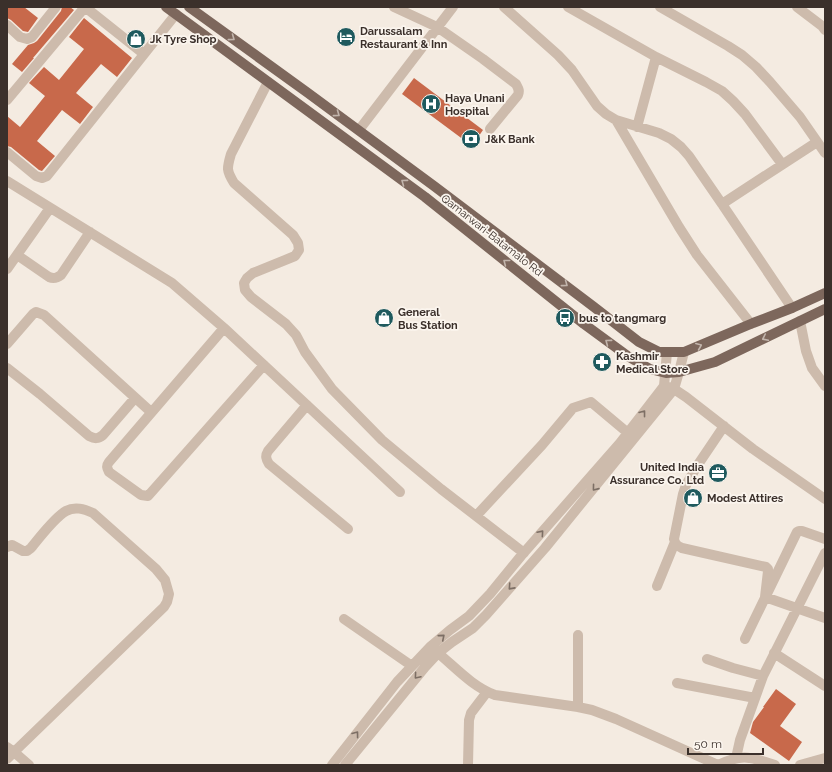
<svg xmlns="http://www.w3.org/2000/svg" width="832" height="772" viewBox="0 0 832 772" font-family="Raleway,sans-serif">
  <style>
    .building { fill: #c8694b }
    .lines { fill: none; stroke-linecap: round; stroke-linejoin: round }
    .minor { stroke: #cdbbac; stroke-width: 10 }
    .major { stroke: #7d675c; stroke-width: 10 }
    .oneway { stroke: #c2b5ac }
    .oneway2 { stroke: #7d6f65 }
    .labels { text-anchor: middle; stroke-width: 3.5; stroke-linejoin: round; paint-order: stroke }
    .poi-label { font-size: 11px; font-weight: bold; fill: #3b302b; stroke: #fbf5ee; text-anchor: start }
    .street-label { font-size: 11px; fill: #3b302b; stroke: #fbf5ee }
  </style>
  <rect width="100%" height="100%" fill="#f4ebe1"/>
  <path class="building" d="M7 7H24L38 18 28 32 23 31 11 20 7 18Z
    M62 7H70L74 10 33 58H34L22 72 12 64 28 45 34 43 37 41 61 11Z
    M84 18 132 58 117 77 101 64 76 93 93 107 80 124 62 110 37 141 55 156 42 171 39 170 11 147 7 146V116L20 127 45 96 29 83 44 67 59 80 84 49 69 37Z
    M414 78 483 130 472 146 402 94Z
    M776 689 796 704 780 726 802 742 789 761 750 733 753 722 764 707H763Z"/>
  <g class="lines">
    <path class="minor" d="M85 7 144 54
      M394 7 437 27 483 59 516 84C518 88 520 90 518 95L490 129
      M504 7 558 55 572 70 597 106 606 114 616 120 659 133 671 139 681 147 689 156 722 204 792 308
      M568 7 656 57 706 82 722 91 733 101 745 114 782 164
      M660 7 728 46 742 55 756 67 770 82 800 117 825 153
      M797 7 822 26 825 30
      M7 25 20 37 27 39 32 37 56 7
      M268 82 231 154C227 168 226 170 234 183L293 235 298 243 299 250 295 256 253 273 247 278 244 283 245 290 251 297 286 324 296 335 305 352 332 389 382 440 441 489 524 553
      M7 100 85 7
      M616 120 679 227 697 255 751 324
      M637 127 656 57
      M359 130 453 7
      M7 152 36 176 42 178 47 176 176 14
      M7 181 172 283 224 328 400 492
      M722 204 817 142
      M17 255 49 277C54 279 57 278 61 275L90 232
      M7 269 50 208
      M800 321 806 351 812 368 825 386
      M224 328 109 462C106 466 107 468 109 472L141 495 148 496 264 365
      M7 344 33 314 36 312 44 315 151 412
      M7 368 40 394 89 436C95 439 98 439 103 435L135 398
      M668 387 674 389 686 397 753 449 825 499
      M307 405 268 451C265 456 266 459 269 464L348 529
      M724 426 697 466 686 485 683 494 674 539C675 544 677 546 682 548L766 567 768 569V571L765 597 825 618
      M476 516 542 445 573 408 591 402 628 433
      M7 547 12 545 23 551H27L31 548C39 538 55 517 66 511 75 506 84 509 93 513L156 569 165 580 169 594 167 602 164 607 14 752 29 765
      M657 586 675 542
      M344 619 412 666
      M578 635V707
      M745 639 797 532 799 531H802L825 539
      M438 653C456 668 473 687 495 695L578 707 592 710 616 719 718 765
      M774 653 825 686
      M707 659 733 668 763 676
      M677 683 755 698
      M7 747 14 752 7 759
      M736 758 740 740 763 676 825 553
      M332 765 397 682 431 646 450 630 469 616 490 594 521 556 620 443 664 386 667 352
      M345 765 425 667 438 653 452 642 473 628 486 615 545 548 674 389 679 372 684 352
      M468 765 469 720 471 713 487 692
      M718 765C743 753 750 757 775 765
      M800 765 825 758"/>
    <path class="major" d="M166 7 425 197 584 324 629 357 650 369 666 373 679 372 715 362 825 309
      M189 7 308 93 434 186 594 307 639 342 659 352H684L753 323 792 308 825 293"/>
  </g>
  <defs><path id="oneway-chevron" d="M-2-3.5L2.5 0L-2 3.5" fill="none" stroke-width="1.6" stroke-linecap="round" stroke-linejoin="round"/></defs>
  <g class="oneway">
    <use href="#oneway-chevron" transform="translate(232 38) rotate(36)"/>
    <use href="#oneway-chevron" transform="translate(337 114) rotate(36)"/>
    <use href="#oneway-chevron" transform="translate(404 182) rotate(-144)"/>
    <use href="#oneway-chevron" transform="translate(506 262) rotate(-142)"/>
    <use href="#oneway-chevron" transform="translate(565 284) rotate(37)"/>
    <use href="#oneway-chevron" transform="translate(765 338) rotate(154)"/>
    <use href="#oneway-chevron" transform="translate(608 342) rotate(-143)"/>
    <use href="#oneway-chevron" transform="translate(699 346) rotate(-23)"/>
  </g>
  <g class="oneway2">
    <use href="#oneway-chevron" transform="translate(643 413) rotate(-52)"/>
    <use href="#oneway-chevron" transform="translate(595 488) rotate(129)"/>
    <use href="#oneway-chevron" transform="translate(541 533) rotate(-49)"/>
    <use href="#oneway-chevron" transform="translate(511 587) rotate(132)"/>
    <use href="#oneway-chevron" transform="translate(442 637) rotate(-40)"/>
    <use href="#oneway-chevron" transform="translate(417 676) rotate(130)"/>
    <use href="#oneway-chevron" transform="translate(356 734) rotate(-53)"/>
  </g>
  <defs>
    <symbol id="hotel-disc" viewBox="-11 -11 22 22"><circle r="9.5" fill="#1f5a5e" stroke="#fbf5ee"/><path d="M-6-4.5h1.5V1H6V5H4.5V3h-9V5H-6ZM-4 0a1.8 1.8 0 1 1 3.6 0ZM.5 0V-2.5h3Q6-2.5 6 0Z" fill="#fff"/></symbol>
    <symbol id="shop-disc" viewBox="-11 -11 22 22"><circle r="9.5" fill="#1f5a5e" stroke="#fbf5ee"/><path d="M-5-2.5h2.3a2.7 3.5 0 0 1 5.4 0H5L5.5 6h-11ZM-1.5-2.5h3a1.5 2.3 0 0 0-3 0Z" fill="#fff"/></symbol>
    <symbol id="hospital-disc" viewBox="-11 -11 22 22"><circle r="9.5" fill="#1f5a5e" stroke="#fbf5ee"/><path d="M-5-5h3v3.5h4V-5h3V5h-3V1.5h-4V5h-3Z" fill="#fff"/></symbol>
    <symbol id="bank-disc" viewBox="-11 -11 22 22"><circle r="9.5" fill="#1f5a5e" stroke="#fbf5ee"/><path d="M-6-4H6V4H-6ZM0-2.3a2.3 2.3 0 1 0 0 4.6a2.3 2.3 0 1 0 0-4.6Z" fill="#fff"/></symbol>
    <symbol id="bus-disc" viewBox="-11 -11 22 22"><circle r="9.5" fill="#1f5a5e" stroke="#fbf5ee"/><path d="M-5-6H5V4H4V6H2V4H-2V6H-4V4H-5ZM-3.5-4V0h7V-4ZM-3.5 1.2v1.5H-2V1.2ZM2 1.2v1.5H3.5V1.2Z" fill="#fff"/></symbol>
    <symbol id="pharmacy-disc" viewBox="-11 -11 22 22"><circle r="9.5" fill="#1f5a5e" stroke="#fbf5ee"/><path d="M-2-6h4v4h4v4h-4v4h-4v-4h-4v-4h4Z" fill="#fff"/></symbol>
    <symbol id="office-disc" viewBox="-11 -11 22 22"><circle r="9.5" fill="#1f5a5e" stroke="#fbf5ee"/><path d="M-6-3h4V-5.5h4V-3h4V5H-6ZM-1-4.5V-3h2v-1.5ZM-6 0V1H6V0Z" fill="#fff"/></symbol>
  </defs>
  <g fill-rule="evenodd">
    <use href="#hotel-disc" x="335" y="26" width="22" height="22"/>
    <use href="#shop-disc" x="125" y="28" width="22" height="22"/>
    <use href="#hospital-disc" x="420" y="93" width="22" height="22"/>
    <use href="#bank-disc" x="460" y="128" width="22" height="22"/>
    <use href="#shop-disc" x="373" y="307" width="22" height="22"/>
    <use href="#bus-disc" x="554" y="307" width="22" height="22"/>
    <use href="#pharmacy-disc" x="591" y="351" width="22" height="22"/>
    <use href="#office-disc" x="707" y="462" width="22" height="22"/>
    <use href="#shop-disc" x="682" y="487" width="22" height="22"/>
  </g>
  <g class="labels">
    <g class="poi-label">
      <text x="360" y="35">Darussalam<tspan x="360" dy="13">Restaurant &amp; Inn</tspan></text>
      <text x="150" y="43">Jk Tyre Shop</text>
      <text x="445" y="102">Haya Unani<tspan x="445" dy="13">Hospital</tspan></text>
      <text x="485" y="143">J&amp;K Bank</text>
      <text x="398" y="316">General<tspan x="398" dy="13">Bus Station</tspan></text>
      <text x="579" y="322">bus to tangmarg</text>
      <text x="616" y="360">Kashmir<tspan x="616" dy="13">Medical Store</tspan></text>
      <text x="704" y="471" text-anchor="end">United India<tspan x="704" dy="13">Assurance Co. Ltd</tspan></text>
      <text x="707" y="502">Modest Attires</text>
    </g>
    <g class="street-label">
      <text transform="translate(492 235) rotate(38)" y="4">Qamarwari-Batamalo Rd</text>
    </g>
  </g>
  <rect width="832" height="772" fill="none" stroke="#3b302b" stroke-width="16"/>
  <path d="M688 748v6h75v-6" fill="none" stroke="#3b302b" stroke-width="2"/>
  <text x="694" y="748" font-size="12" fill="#3b302b" stroke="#fbf5ee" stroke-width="3" paint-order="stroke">50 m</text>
</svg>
